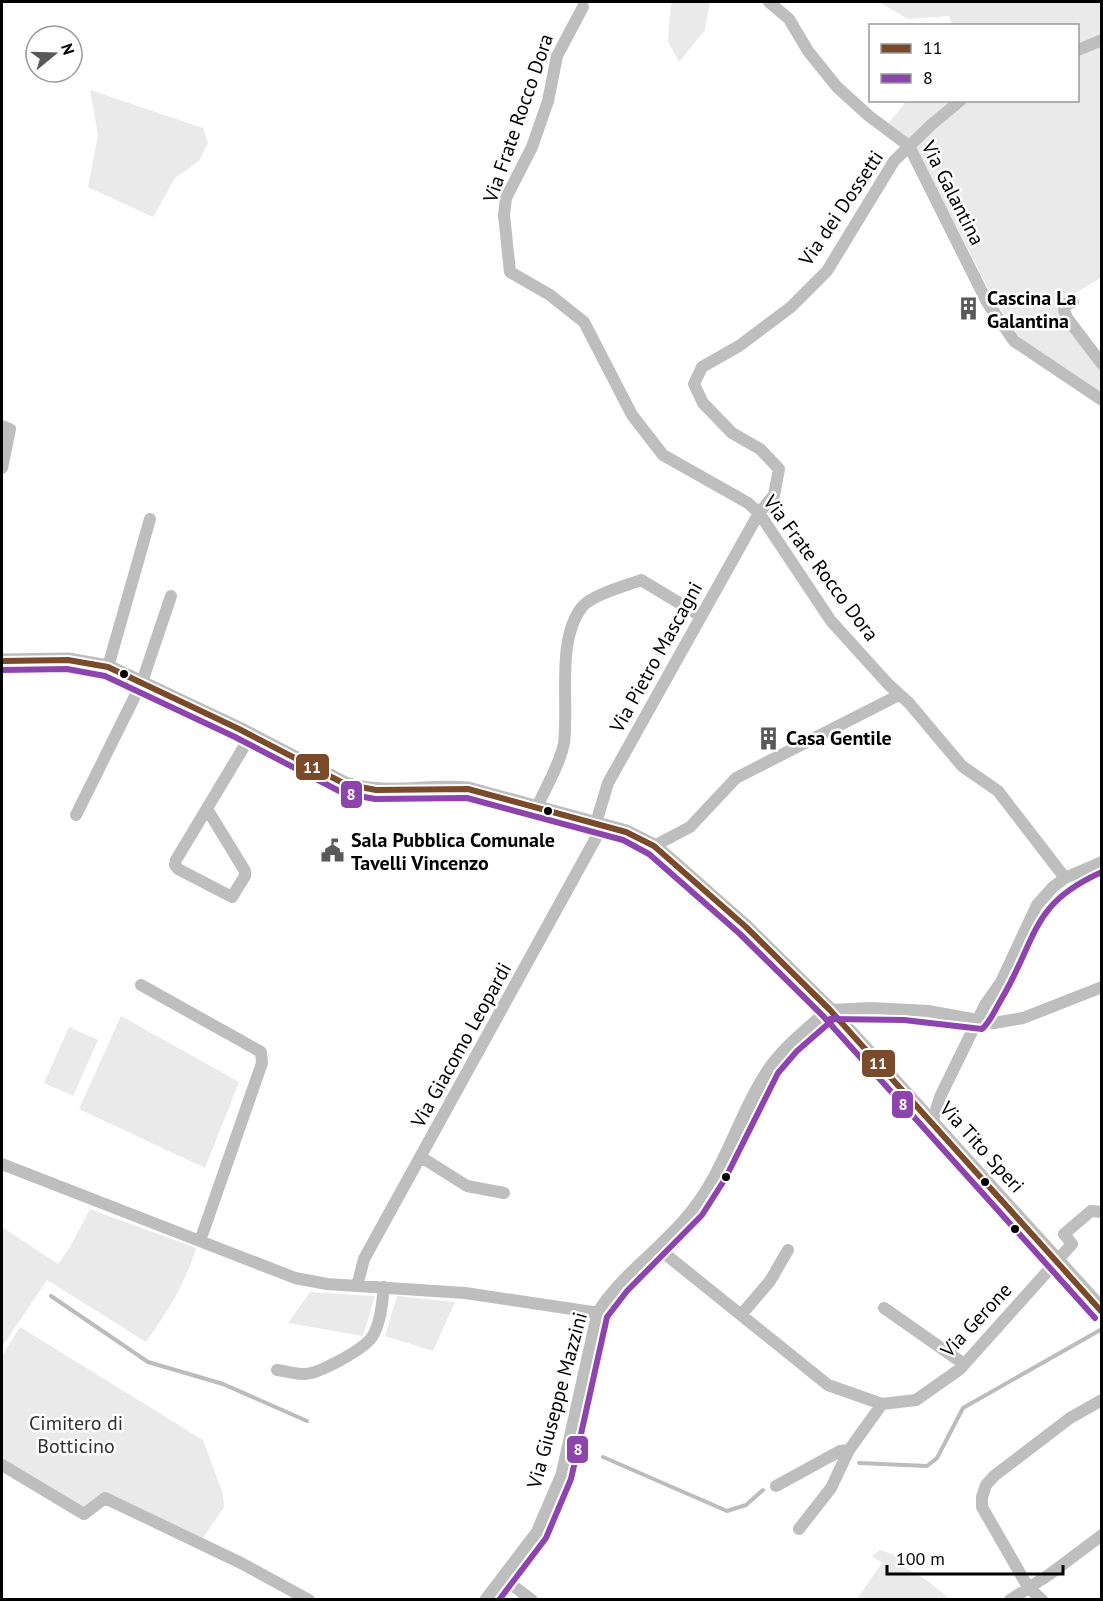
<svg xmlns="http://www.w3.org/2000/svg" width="1103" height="1601" viewBox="0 0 1103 1601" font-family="'PT Sans',sans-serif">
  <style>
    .green { fill: #eaeaea }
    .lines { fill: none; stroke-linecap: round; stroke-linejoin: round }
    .stream { stroke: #bcbcbc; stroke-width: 4 }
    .minor { stroke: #bebebe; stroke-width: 12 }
    .tertiary { stroke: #bebebe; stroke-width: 15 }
    .bus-1-casing { stroke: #fff; stroke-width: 10 }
    .bus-2-casing { stroke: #fff; stroke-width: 10 }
    .bus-1 { stroke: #7a4b2a; stroke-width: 6 }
    .bus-2 { stroke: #8e44ad; stroke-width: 6 }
    .bus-dot { fill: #000; stroke: #fff; stroke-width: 2 }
    .labels { text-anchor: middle; stroke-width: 5; stroke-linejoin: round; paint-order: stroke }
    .street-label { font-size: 20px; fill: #000; stroke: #fff }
    .poi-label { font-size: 20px; font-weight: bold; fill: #000; stroke: #fff; text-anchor: start }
    .park-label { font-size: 20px; fill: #303030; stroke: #fff }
    .line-badge { stroke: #fff; stroke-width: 2 }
    .badge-label { font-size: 16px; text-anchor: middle; font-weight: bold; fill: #fff }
  </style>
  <rect width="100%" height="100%" fill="#fff"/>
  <path class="green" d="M671 2H710L705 30 679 62 668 42Z
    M879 2H1101V278L1058 303 1059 315 1101 368V391L1095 394 1019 337 992 296 917 150 887 125 906 101 1078 100V26L952 25 949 16 908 19Z
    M90 90 203 128 208 143 199 161 175 178 153 217 88 187 98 135Z
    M121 1016 239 1082 205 1168 79 1109Z
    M69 1027 98 1040 73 1096 44 1083Z
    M90 1209 196 1248C185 1284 168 1311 146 1342L47 1280 2 1347V1227L58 1264 70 1247Z
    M310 1292 375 1296 363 1336 288 1323Z
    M397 1296 455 1302 433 1351 385 1336Z
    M20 1327 203 1440 223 1494 224 1507 203 1538 106 1494 82 1512 2 1459V1356Z
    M880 1550 901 1557 897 1563 925 1579 950 1599H857L882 1563 872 1556Z"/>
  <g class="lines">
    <path class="stream" d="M51 1296 148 1362 223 1384 307 1421
      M603 1457 727 1511 746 1505 763 1490
      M859 1463 927 1466 937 1458 963 1408 1102 1329"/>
    <path class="minor" d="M769 2 789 19 808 51 837 87 869 116 909 146 987 302 1014 341 1102 400
      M583 7 557 56 548 101 532 147 506 198 504 215 510 272 550 295 584 322 632 415 663 455 748 503 759 513 831 621 889 685 909 703 962 766 998 791 1065 878
      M1078 50 1102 40
      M1073 302 1067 304 1064 310 1067 318 1102 364
      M2 426 10 429 2 468
      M108 667 150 519
      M537 807C546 787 560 764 564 743 569 702 556 640 582 607 592 595 625 586 641 580L701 616
      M207 809 245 871V876L232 897 178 869 175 865 176 860 251 735
      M76 815 142 682 171 596
      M596 823 608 783 759 513 774 495 779 469 760 449 732 433 703 403 694 384 702 367 739 346 791 307 827 271 894 161 931 125 961 100
      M654 846 690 827 736 778 899 695
      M141 985 261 1052 262 1063 200 1241
      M830 1010 871 1008 928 1011 994 1023 1023 1018 1102 987
      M932 1123 940 1097 985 1005 1001 982 1037 905 1053 887 1065 878 1102 862
      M421 1157 467 1186 504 1193
      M2 1164 295 1278 327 1284 465 1293 599 1313
      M659 1249 828 1385 882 1404 916 1400 960 1369 1072 1244 1064 1234 1091 1211 1102 1212
      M357 1286 364 1259 603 825
      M884 1308 964 1364
      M741 1315 770 1281 788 1250
      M277 1370C286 1371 295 1374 304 1374 319 1374 364 1349 372 1337 381 1323 382 1303 384 1287
      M2 1465 84 1514 105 1498 241 1563 309 1600
      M776 1486 840 1451 849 1450
      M799 1529 831 1488 849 1450 882 1404
      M504 1579 532 1600
      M1010 1600 1050 1574 1102 1535
      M1042 1600 1028 1587 982 1507V1497L986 1485 994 1476 1070 1418 1102 1400"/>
    <path class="tertiary" d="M2 661 68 660 108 667 239 729 345 784C386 797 426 785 468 789L626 832 654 846 746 927 830 1010 1093 1300 1102 1313
      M487 1600 538 1533 563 1475 599 1313C624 1273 667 1247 695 1209 728 1166 741 1112 771 1068 787 1046 809 1029 830 1010"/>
    <defs>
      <path id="bus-1" d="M2 661 68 660 108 667 239 729 345 784 376 790 468 789 626 832 654 846 746 927 830 1010 1102 1312"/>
      <path id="bus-2" d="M2 670 67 669 105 676 235 737 343 793 375 799 467 798 623 840 649 854 740 934 823 1016 1095 1318
        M830 1019 904 1020 982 1029C991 1021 996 1008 1002 998 1038 937 1030 904 1102 872
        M499 1600 546 1538 571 1479 607 1317 627 1291 702 1215 725 1179 778 1073 797 1051 836 1017"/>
    </defs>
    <use href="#bus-1" class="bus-1-casing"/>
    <use href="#bus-2" class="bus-2-casing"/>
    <use href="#bus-1" class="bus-1"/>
    <use href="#bus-2" class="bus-2"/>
  </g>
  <defs>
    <symbol id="building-bare" viewBox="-9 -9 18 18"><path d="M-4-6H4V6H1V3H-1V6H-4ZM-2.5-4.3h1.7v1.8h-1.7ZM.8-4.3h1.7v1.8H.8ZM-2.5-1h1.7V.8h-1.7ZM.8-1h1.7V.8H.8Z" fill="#595959" stroke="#fff" stroke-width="2.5" paint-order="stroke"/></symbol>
    <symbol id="civic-bare" viewBox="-9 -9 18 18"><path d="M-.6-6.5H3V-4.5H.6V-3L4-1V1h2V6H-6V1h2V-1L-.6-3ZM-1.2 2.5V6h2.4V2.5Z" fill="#595959" stroke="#fff" stroke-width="2.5" paint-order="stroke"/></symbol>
  </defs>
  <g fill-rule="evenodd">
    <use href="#building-bare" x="952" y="292" width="33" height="33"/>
    <use href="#building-bare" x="752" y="722" width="33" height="33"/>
    <use href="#civic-bare" x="316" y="834" width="33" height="33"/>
  </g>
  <g class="bus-dot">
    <circle cx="124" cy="674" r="5"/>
    <circle cx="548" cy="811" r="5"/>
    <circle cx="726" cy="1177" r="5"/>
    <circle cx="985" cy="1182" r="5"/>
    <circle cx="1015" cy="1229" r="5"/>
  </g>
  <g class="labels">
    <g class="street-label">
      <text transform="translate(518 118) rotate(-71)" y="7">Via Frate Rocco Dora</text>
      <text transform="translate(953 193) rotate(63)" y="7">Via Galantina</text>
      <text transform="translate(841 208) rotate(-56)" y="7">Via dei Dossetti</text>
      <text transform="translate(821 568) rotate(53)" y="7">Via Frate Rocco Dora</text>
      <text transform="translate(656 657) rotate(-61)" y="7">Via Pietro Mascagni</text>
      <text transform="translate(461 1045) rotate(-61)" y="7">Via Giacomo Leopardi</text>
      <text transform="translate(982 1147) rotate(48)" y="7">Via Tito Speri</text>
      <text transform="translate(976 1320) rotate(-47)" y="7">Via Gerone</text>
      <text transform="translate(557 1400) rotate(-75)" y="7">Via Giuseppe Mazzini</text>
    </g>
    <g class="poi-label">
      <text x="987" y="305">Cascina La<tspan x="987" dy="23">Galantina</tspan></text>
      <text x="786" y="745">Casa Gentile</text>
      <text x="351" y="847">Sala Pubblica Comunale<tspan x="351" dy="23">Tavelli Vincenzo</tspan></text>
    </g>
    <g class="park-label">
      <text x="76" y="1430">Cimitero di<tspan x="76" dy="23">Botticino</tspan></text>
    </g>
  </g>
  <g class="line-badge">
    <rect x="295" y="753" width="35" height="28" rx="6" fill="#7a4b2a"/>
    <rect x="340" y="780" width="23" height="29" rx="6" fill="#8e44ad"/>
    <rect x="861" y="1049" width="35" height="29" rx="6" fill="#7a4b2a"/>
    <rect x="891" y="1090" width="23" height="29" rx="6" fill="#8e44ad"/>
    <rect x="566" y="1435" width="23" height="29" rx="6" fill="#8e44ad"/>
  </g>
  <g class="badge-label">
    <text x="312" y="773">11</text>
    <text x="351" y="800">8</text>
    <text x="878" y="1069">11</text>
    <text x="903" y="1110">8</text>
    <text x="578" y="1455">8</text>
  </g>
  <rect width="1103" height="1601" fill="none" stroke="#000000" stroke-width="6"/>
  <rect x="869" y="24" width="210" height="78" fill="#ffffff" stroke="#999999" stroke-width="1.5"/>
  <rect x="881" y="44" width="30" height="9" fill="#7a4b2a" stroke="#999999" stroke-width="1.5"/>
  <text x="923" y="54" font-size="18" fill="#000000">11</text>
  <rect x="881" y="74" width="30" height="9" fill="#8e44ad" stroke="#999999" stroke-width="1.5"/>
  <text x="923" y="84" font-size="18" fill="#000000">8</text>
  <g transform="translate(54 54) rotate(71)"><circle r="28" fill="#ffffff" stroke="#999999" stroke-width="1.5"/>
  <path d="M0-4.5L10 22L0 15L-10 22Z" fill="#595959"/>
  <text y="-9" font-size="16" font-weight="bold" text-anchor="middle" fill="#000000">N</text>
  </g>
  <path d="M887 1565v9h176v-9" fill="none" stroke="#000000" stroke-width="3"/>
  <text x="896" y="1565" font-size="18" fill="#000000" stroke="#ffffff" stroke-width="4.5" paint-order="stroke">100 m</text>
</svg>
